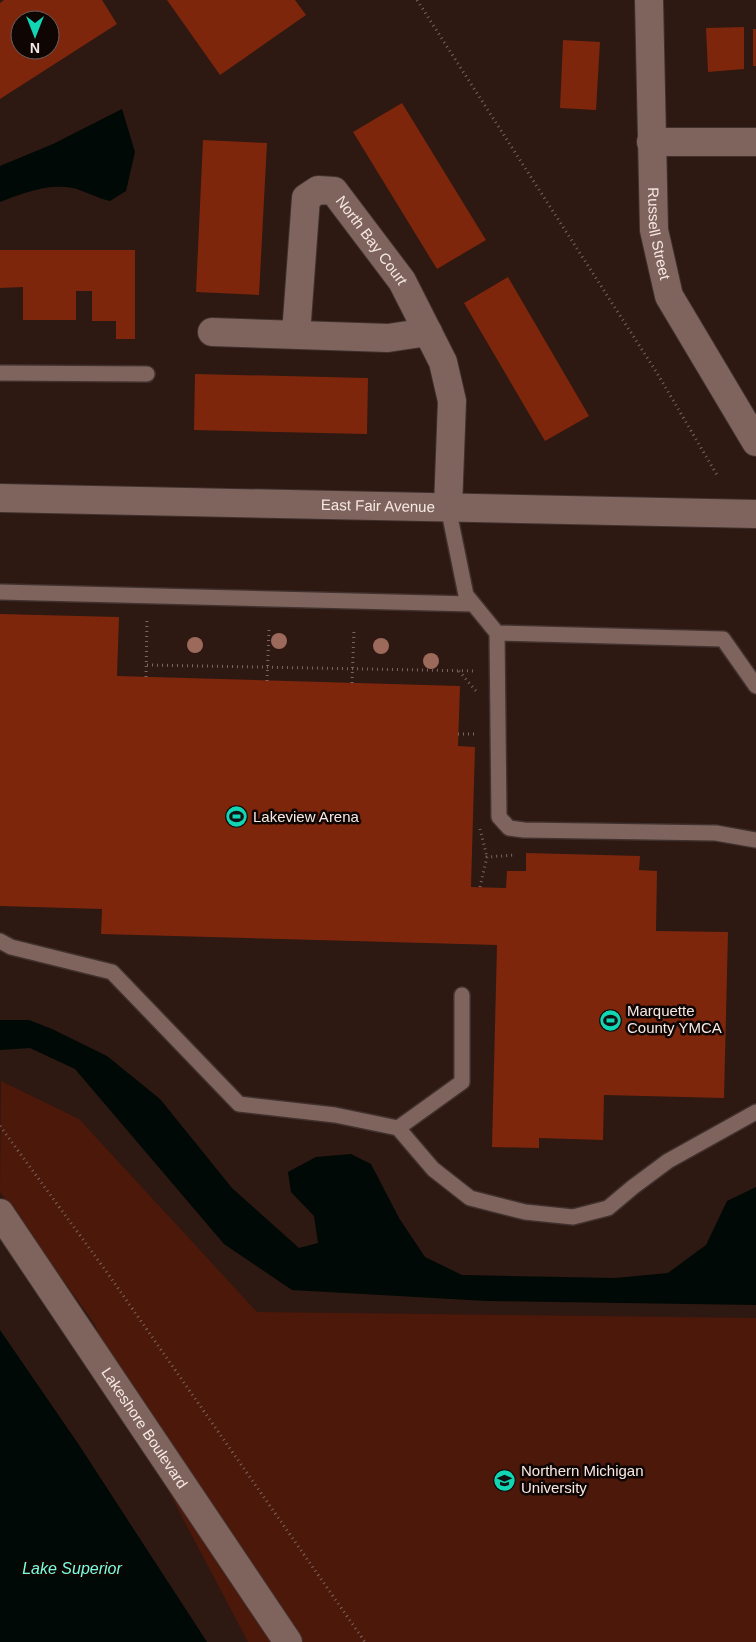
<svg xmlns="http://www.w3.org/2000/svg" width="756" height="1642" viewBox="0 0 756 1642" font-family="Helvetica,sans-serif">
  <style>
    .green { fill: #4c180a }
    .water { fill: #000906 }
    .building { fill: #7d260c; fill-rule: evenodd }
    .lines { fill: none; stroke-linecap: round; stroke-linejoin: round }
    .lane-casing { stroke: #41312e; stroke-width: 18 }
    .street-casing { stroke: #41312e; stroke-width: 30 }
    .secondary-casing { stroke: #41312e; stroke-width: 30 }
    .path { stroke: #796661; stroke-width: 3; stroke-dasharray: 1 4; stroke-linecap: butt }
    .lane { stroke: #7f645d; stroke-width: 15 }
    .street { stroke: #7f645d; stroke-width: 28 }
    .secondary { stroke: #7f645d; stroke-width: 28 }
    .tree { fill: #9c695b }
    .labels { text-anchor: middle; stroke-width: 5; stroke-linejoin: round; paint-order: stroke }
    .street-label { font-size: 15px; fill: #f7e8e4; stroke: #0f0604 }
    .poi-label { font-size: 15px; fill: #f7e8e4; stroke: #0f0604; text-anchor: start }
    .water-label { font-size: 16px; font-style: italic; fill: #7bfedf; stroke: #0f0604 }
  </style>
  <rect width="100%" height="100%" fill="#2d1812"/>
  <path class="green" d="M1 1081 79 1119 257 1312 756 1318V1642H248L170 1494 94 1323 0 1192Z"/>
  <path class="water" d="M122 109 135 152 126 191 110 201C97 198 85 191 73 188 48 183 23 193 0 202V166L53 144Z
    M0 1020H29L52 1029 107 1056 160 1099 232 1188 299 1248 318 1243 314 1216 291 1192 288 1172 316 1157 351 1154 371 1164 399 1218 425 1257 462 1275 615 1278 668 1273 706 1245 727 1201 756 1187V1305L487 1301 292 1290 224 1244 75 1069 30 1048 0 1050Z
    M0 1330 79 1445 207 1642H0Z"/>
  <path class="building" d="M4 0H102L117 24 0 99V3ZM20 20H50V50H20Z
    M167 0H295L306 15 220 75Z
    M744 27V69L708 72 706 28Z
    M753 29H756V66H753Z
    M563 40 600 42 596 110 560 108Z
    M402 103 486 240 437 269 353 132Z
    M203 140 267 143 259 295 196 292Z
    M0 250H135V339H116V321H92V291H76V320H23V287L0 288Z
    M508 277 589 416 545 441 464 303Z
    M195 374 368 378 367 434 194 430Z
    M0 614 119 617 117 676 460 686 458 746 475 747 471 887 506 888 507 871H526V853L640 856 639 870 657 871 656 931 728 932 724 1098 604 1095 603 1140 539 1138V1148L492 1147 497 945 101 934 102 909 0 906Z"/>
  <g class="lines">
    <defs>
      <path id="lane" d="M0 373 147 374
        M448 507 466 595 497 633 723 639 756 686
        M0 592 472 604
        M497 633 499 817 509 828 524 830 716 833 756 840
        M0 941 11 947 112 972 239 1104 335 1115 398 1128 433 1169 470 1198 525 1212 573 1217 608 1208 633 1187 668 1161 756 1112
        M398 1128 462 1082V995"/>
      <g id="street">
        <path id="s1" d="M649 0 654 230 669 296 756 442"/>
        <path d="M651 142H756"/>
        <path d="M212 332 388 338 428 332"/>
        <path id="s2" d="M296 334 306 198 318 190 334 191 402 281 443 362 452 401 448 507"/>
      </g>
      <g id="secondary">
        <path id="s3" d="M0 498 756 514"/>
        <path id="s4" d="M0 1213 288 1642"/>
      </g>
    </defs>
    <use href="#lane" class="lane-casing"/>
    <use href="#street" class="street-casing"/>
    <use href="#secondary" class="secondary-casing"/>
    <path class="path" d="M417 0 657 373 717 475
      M147 665 475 671
      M459 671 476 691
      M146 677 147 619
      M267 681 269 629
      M352 683 354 630
      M458 734H477
      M480 829 487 857
      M480 887 487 857 515 855
      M0 1126 106 1271 365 1642"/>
    <use href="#lane" class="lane"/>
    <use href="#street" class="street"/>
    <use href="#secondary" class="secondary"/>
  </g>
  <g class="tree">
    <circle cx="279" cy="641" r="8"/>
    <circle cx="195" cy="645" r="8"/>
    <circle cx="381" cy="646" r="8"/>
    <circle cx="431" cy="661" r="8"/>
  </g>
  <defs>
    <symbol id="stadium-disc" viewBox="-11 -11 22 22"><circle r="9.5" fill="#12d5b4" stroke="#0f0604"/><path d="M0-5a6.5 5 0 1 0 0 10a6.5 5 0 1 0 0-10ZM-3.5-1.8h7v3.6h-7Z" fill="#111"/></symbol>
    <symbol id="university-disc" viewBox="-11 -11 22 22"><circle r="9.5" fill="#12d5b4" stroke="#0f0604"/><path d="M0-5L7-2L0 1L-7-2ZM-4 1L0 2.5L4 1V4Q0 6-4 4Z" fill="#111"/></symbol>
  </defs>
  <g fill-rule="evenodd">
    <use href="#stadium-disc" x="224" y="804" width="25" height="25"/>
    <use href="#stadium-disc" x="598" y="1008" width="25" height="25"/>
    <use href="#university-disc" x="492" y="1468" width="25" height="25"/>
  </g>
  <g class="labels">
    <g class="street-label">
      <text dy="5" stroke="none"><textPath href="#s1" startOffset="234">Russell Street</textPath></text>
      <text dy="5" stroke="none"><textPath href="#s2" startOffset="229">North Bay Court</textPath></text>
      <text dy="5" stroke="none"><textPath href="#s3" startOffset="378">East Fair Avenue</textPath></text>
      <text dy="5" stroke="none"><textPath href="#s4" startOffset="259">Lakeshore Boulevard</textPath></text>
    </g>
    <g class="poi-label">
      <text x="253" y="822">Lakeview Arena</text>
      <text x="627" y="1016">Marquette<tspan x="627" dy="17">County YMCA</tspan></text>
      <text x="521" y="1476">Northern Michigan<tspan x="521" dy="17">University</tspan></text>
    </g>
    <g class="water-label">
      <text x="72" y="1574">Lake Superior</text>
    </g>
  </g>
  <g transform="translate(35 35) rotate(180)"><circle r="24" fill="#0f0604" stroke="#6c605e"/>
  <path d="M0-4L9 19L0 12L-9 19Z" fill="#12d5b4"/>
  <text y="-8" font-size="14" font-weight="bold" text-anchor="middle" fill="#f7e8e4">N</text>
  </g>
</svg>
